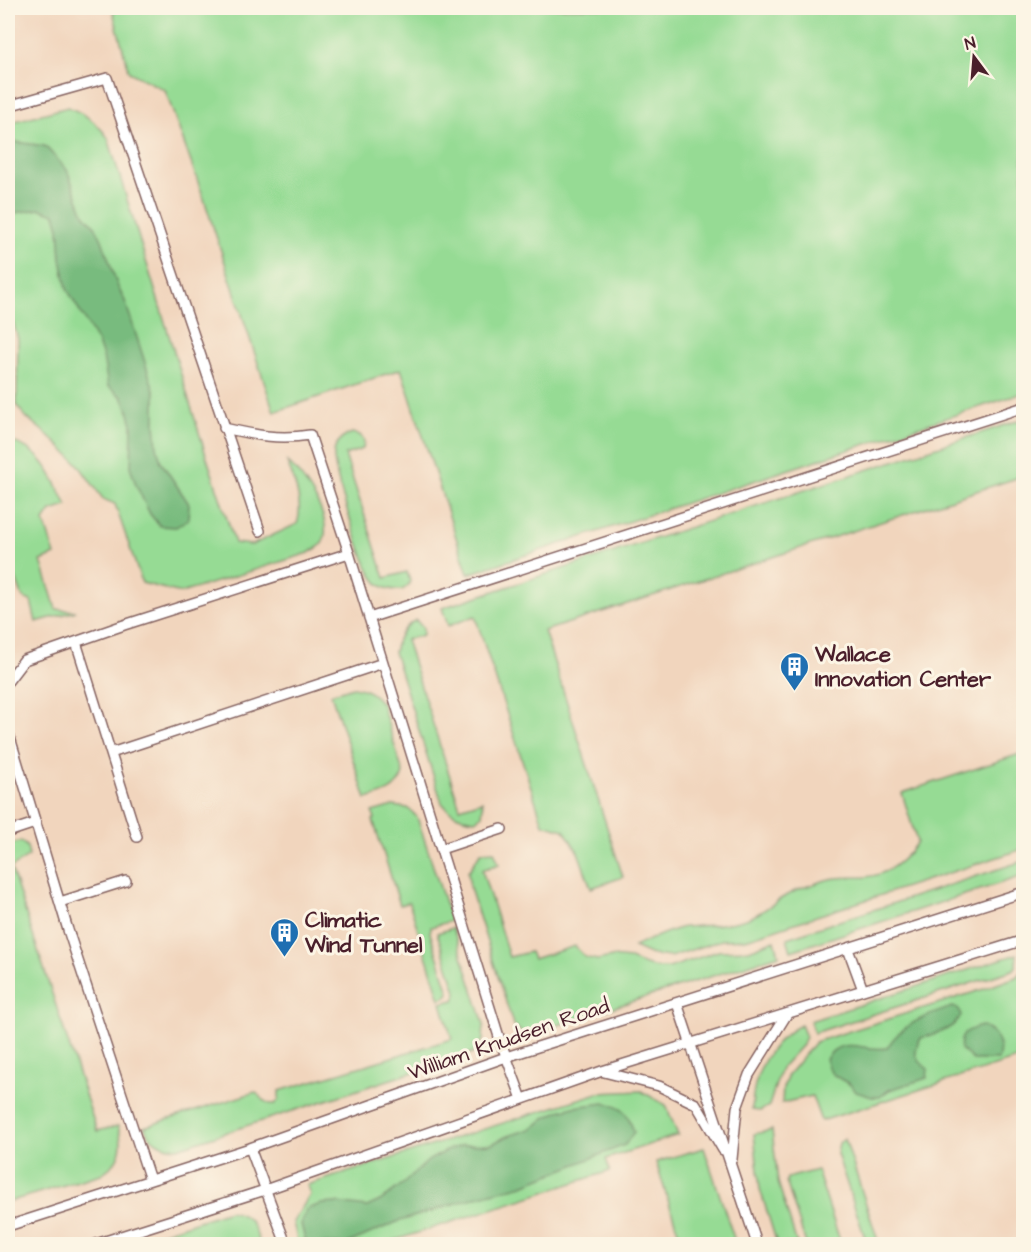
<svg xmlns="http://www.w3.org/2000/svg" width="1031" height="1252" viewBox="0 0 1031 1252" font-family="'Architects Daughter',sans-serif">
  <style>
    .built { fill: #f1d5bd }
    .green { fill: #96db94; stroke: #707d60; stroke-width: 1.5 }
    .forest { fill: #78bb7e; stroke: #616d54; stroke-width: 1.5 }
    .lines { fill: none; stroke-linecap: round; stroke-linejoin: round }
    .service-casing { stroke: #856361; stroke-width: 12 }
    .service { stroke: #fff; stroke-width: 9 }
    .labels { text-anchor: middle; stroke-width: 6; stroke-linejoin: round; paint-order: stroke }
    .poi-label { font-size: 22px; font-weight: bold; fill: #4a1f2b; stroke: #fcf5e5; text-anchor: start }
    .street-label { font-size: 22px; fill: #4a1f2b; stroke: #fcf5e5 }
  </style>
  <rect width="100%" height="100%" fill="#fcf5e5"/>
  <filter id="ink" filterUnits="userSpaceOnUse"><feTurbulence type="fractalNoise" baseFrequency=".0167" numOctaves="2"/><feDisplacementMap in="SourceGraphic" scale="12" xChannelSelector="R" yChannelSelector="G"/><feConvolveMatrix kernelMatrix="1 2 1 2 8 2 1 2 1" color-interpolation-filters="sRGB"/></filter>
  <filter id="wash" filterUnits="userSpaceOnUse"><feTurbulence type="fractalNoise" baseFrequency=".008" numOctaves="4" result="noise"/><feDisplacementMap in="SourceGraphic" scale="24" xChannelSelector="R" yChannelSelector="G"/><feGaussianBlur stdDeviation="1.35" result="paint"/><feColorMatrix in="noise" values="0 0 0 0 0 0 0 0 0 0 0 0 0 0 0 0 0 1.4 0 .05"/><feComposite in="paint" operator="in"/></filter>
  <g filter="url(#wash)">
    <rect width="100%" height="100%" fill="#f3e1c4"/>
    <path class="built" d="M8 8H1023V1244H8Z"/>
    <path class="green" d="M112 8H1023V393L468 574 401 369 274 412 203 196 165 90 129 72Z
      M68 107C85 114 97 122 108 138L206 455 235 543 252 545 297 524C304 503 294 481 287 462 304 476 337 522 321 545 318 548 312 550 309 553L181 593 142 583 115 504 103 499 78 464 50 437 26 417 17 406 18 339 8 304V123Z
      M1023 419V476L544 631 623 877 591 888 578 852 564 830 543 824 475 616 448 626 442 608Z
      M352 433 360 435 364 441 363 449 345 455 385 578 407 572 410 581 408 586 402 590C392 590 382 589 376 581 364 568 332 470 334 453 335 442 343 437 352 433Z
      M8 441C41 447 54 478 67 506L51 511 44 521 55 555 41 561 56 609 76 611 36 622 31 601 23 598 8 557Z
      M416 620 423 628V635L406 640 460 808 482 801 483 806 482 815 475 820C460 818 452 815 442 803L394 652C398 637 402 627 416 620Z
      M353 687C367 689 374 693 382 704L403 773C398 791 383 794 366 799L331 694Z
      M1023 753V849L746 939 722 940 670 957 652 955 634 947C649 940 668 930 685 927 704 925 721 926 739 921 758 917 771 904 787 895 798 889 813 884 826 880 839 876 852 878 866 877 888 875 906 859 917 842L902 793Z
      M393 806 408 808 417 817 451 921 431 927 430 933 449 992 448 995 440 999 409 902 400 905 373 820 375 819 372 812Z
      M21 841 27 847 29 856 11 868 97 1131 118 1126C125 1147 120 1163 101 1174L8 1202V845Z
      M494 851 499 864 482 870 509 957 530 952 533 959 575 946 585 957 597 960 612 957 630 959 645 965 658 968H669L718 951 749 950 775 940 779 955 530 1034 520 1031 513 1024 470 888 468 872 481 852Z
      M1023 861V876L791 951 787 938Z
      M453 928 484 1024 483 1040 475 1052 178 1148C162 1147 151 1142 144 1127L255 1092C262 1097 265 1105 275 1104L279 1099V1091L452 1039 441 1003 454 1000 457 994 437 933Z
      M1017 954 1016 967 1013 970 814 1033 810 1021Z
      M1023 970V1057L821 1121 812 1096 782 1103 783 1088 788 1075 815 1042 981 990 1016 977Z
      M801 1025 806 1037 802 1045 781 1068 769 1106 760 1111 752 1110C752 1076 769 1041 801 1025Z
      M641 1091 666 1105 678 1135 606 1159 610 1171 383 1244H298L293 1222 310 1195 307 1185 598 1093Z
      M772 1130 778 1182 797 1244H777L760 1189 754 1134Z
      M845 1139 879 1244H867L837 1154 839 1143Z
      M704 1148 736 1244H682L656 1162Z
      M817 1170 841 1244H806L786 1181 787 1178Z
      M229 1211C253 1216 253 1224 260 1244H128Z"/>
    <path class="forest" d="M8 141 45 146 67 170 84 214 95 226 102 240 118 287 125 301 155 393V424L157 447 161 462 189 504 188 519 176 527 160 526 150 514 136 485 131 470 132 424 128 410 122 397 108 386 103 356 97 341 67 289 61 259 59 228 55 214 40 209 8 214Z
      M952 1007 959 1009 961 1016C952 1031 936 1033 921 1038 912 1052 916 1060 928 1069L927 1078 889 1090 880 1097H872L856 1092C848 1076 829 1083 826 1059 842 1034 863 1052 887 1048 901 1024 926 1016 952 1007Z
      M982 1026C998 1035 1003 1042 998 1060H973L961 1049C958 1034 969 1029 982 1026Z
      M604 1103C625 1108 627 1112 634 1132L625 1145 523 1185 476 1197 397 1222 346 1244H311L305 1240 301 1224 307 1209 321 1204 336 1203 367 1207 380 1201 405 1182 429 1160 448 1150 463 1145 492 1144 505 1137 533 1128 545 1118 559 1111 574 1107Z"/>
  </g>
  <g filter="url(#ink)">
    <g class="lines">
      <defs>
        <path id="service" d="M8 106 107 78 260 531
          M224 428C255 435 278 440 310 435L349 553 500 1040 522 1099
          M369 618 1024 407
          M76 642 137 837
          M8 681 24 660 124 625 349 553
          M8 731 68 930 150 1180
          M111 753 383 663
          M8 832 35 823
          M441 849 502 829
          M60 902 126 881
          M848 949 863 990
          M677 1003 757 1244
          M604 1072 659 1086 696 1104 723 1150
          M250 1148 286 1244
          M732 1159 737 1108 749 1075 787 1014
          M8 1226 250 1148 506 1057 1024 892
          M96 1244 265 1190 602 1071 1024 940"/>
      </defs>
      <use href="#service" class="service-casing"/>
      <use href="#service" class="service"/>
    </g>
  </g>
  <defs>
    <symbol id="building-pin" viewBox="-11 -11 22 30"><path d="M0 17L-7.5 6A9.5 9.5 0 1 1 7.5 6Z" fill="#1f6fb2" stroke="#fcf5e5"/><path d="M-4-6H4V6H1V3H-1V6H-4ZM-2.5-4.3h1.7v1.8h-1.7ZM.8-4.3h1.7v1.8H.8ZM-2.5-1h1.7V.8h-1.7ZM.8-1h1.7V.8H.8Z" fill="#fff"/></symbol>
  </defs>
  <g fill-rule="evenodd">
    <use href="#building-pin" x="778" y="650" width="33" height="45"/>
    <use href="#building-pin" x="268" y="916" width="33" height="45"/>
  </g>
  <g class="labels">
    <g class="poi-label">
      <text x="815" y="661">Wallace<tspan x="815" dy="25">Innovation Center</tspan></text>
      <text x="305" y="927">Climatic<tspan x="305" dy="25">Wind Tunnel</tspan></text>
    </g>
    <g class="street-label">
      <text transform="translate(508 1038) rotate(-19)" y="8">William Knudsen Road</text>
    </g>
  </g>
  <rect width="1031" height="1252" fill="none" stroke="#fcf5e5" stroke-width="30"/>
  <g transform="translate(974 57) rotate(344)" stroke="#fcf5e5" stroke-width="4.5" paint-order="stroke">
  <path d="M0-4.5L10 22L0 15L-10 22Z" fill="#4a1f2b"/>
  <text y="-9" font-size="16" font-weight="bold" text-anchor="middle" fill="#4a1f2b">N</text>
  </g>
</svg>
